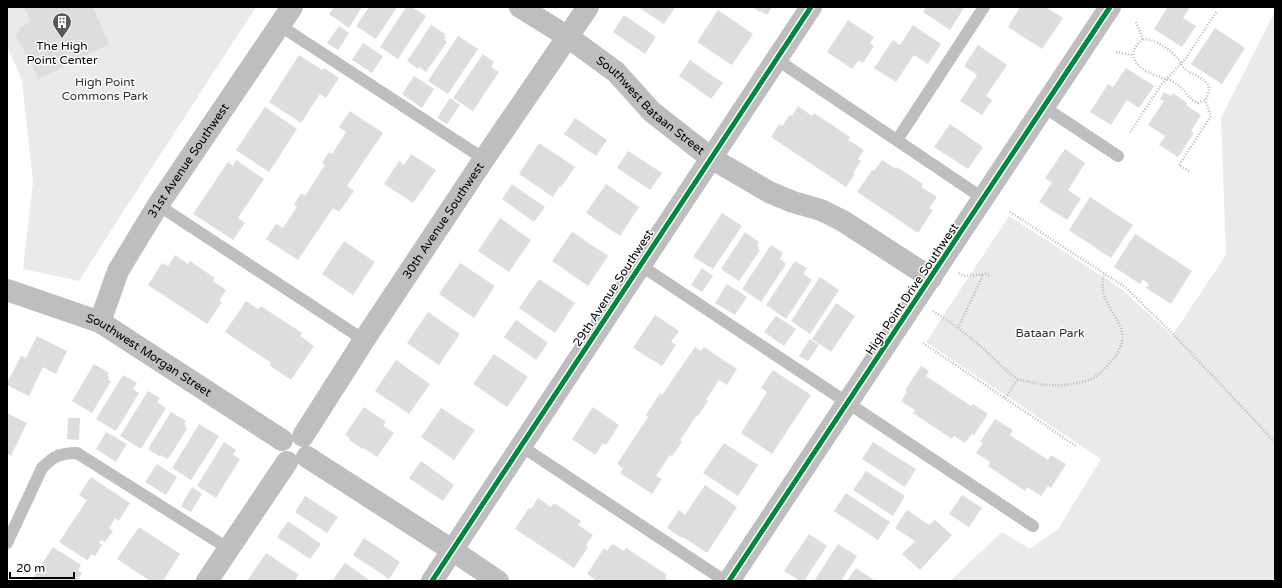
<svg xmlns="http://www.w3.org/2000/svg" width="1282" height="588" viewBox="0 0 1282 588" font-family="'Varela Round',sans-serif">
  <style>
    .green { fill: #eaeaea }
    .building { fill: #ddd }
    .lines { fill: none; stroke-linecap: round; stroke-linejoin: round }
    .path { stroke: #b8b8b8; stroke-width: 2.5; stroke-dasharray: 1 2; stroke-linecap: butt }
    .service { stroke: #bebebe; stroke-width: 12 }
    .minor { stroke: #bebebe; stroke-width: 22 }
    .cycleway-casing { stroke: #fff; stroke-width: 8 }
    .cycleway { stroke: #00873e; stroke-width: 5 }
    .labels { text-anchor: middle; stroke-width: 3; stroke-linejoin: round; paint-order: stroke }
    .poi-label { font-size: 12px; fill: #000; stroke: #fff }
    .park-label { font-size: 12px; fill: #303030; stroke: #fff }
    .street-label { font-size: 12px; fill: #000; stroke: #fff }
  </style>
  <rect width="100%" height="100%" fill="#fff"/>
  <path class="green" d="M7 7H256L103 243 79 281 23 269 33 182 22 80 7 46Z
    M1275 11V581H950L1002 532 1030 549 1058 529 1101 459 926 342 1009 216 1123 290 1172 336 1226 255 1221 118Z"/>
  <path class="building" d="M24 7H93L109 44 39 79 15 34 20 31 19 28 31 22Z
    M334 7H362L349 28 329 14Z
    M369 7H397L376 39 356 26Z
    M406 7H412L426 16 398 59 380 47Z
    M638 7H672L674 9 664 24Z
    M752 7H772L767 15 761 11 760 12Z
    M926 7H962L964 8 950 30 923 12Z
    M1020 7H1046L1063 18 1042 49 1008 27Z
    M1164 7H1190L1183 18 1196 26 1182 47 1154 29 1167 8Z
    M718 10 753 34 732 65 697 42Z
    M624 15 656 37 645 54 613 32Z
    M848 20 874 37 870 43 874 46 863 63 859 60 852 69 827 52Z
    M431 25 445 34 444 37 446 38 444 40 447 42 426 72 419 67 418 69 407 61Z
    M913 25 941 44 928 64 914 55 896 82 874 68 893 40 900 45Z
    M339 26 349 33 338 50 327 43Z
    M1215 28 1245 48 1222 84 1191 64Z
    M458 36 478 49 448 94 428 81Z
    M363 43 383 56 372 73 352 60Z
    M978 45 1007 65 986 96 992 100 982 115 960 101 977 75 964 66Z
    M483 54 494 62 491 67 499 72 473 111 453 98Z
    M299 55 322 70 324 68 339 78 326 98 320 94 301 123 269 102Z
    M690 60 723 83 711 99 679 76Z
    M1126 68 1154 86 1139 108 1127 100 1111 125 1090 112 1108 84 1113 87Z
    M414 76 434 89 422 108 402 94Z
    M1164 92 1171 96 1173 93 1187 103 1186 105 1201 115 1191 131 1194 133 1178 157 1159 145 1165 136 1148 125 1164 101 1160 99Z
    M450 98 460 105 447 124 437 118Z
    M798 106 812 116 814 113 850 137 848 140 864 150 858 159 861 161 853 173 855 174 846 187 771 137 779 124 782 126 790 115 792 116Z
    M265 107 297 129 269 172 236 150Z
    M350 111 383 133 347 186 354 191 339 212 333 208 298 260 266 239 276 224 283 228 297 207 294 204 301 193 305 196 325 165 322 163 329 152 332 154 346 132 339 127Z
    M575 118 607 140 596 156 564 134Z
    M950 124 983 147 968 169 934 147Z
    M539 143 575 167 561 187 560 186 553 197 519 174Z
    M1065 149 1085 163 1068 190 1081 199 1067 220 1039 202 1052 183 1045 178Z
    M628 151 662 173 650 190 617 168Z
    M411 154 436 170 413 203 384 184 399 161 404 165Z
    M236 160 264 179 238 218 245 223 233 240 193 214 228 162 233 166Z
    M882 160 896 169 897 167 923 184 921 187 937 197 929 208 933 210 918 233 857 192 872 170 874 171Z
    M512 184 545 207 534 222 502 199Z
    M606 184 639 207 620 236 586 213Z
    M1090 197 1133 225 1111 258 1069 230Z
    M722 213 742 226 713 269 693 257Z
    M500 218 531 240 509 272 478 251Z
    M572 232 608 256 588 286 552 261Z
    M745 232 759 242 757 245 759 247 758 249 760 250 739 281 721 269Z
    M1135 234 1192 271 1171 304 1146 288 1149 284 1143 280 1140 284 1114 267Z
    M344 241 375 262 353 295 322 274Z
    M771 245 783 253 780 259 786 264 761 302 742 289Z
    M175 255 188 264 190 261 215 278 213 281 226 290 219 301 222 302 207 324 148 285 162 263 168 266Z
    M795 261 807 268 803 274 812 280 786 319 766 305Z
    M460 263 495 286 474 318 439 294Z
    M702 268 713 276 702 292 691 285Z
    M820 277 839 290 810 334 791 321Z
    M539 279 575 303 555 333 519 308Z
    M727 284 747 297 735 315 715 303Z
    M246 301 258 309 261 306 302 333 300 336 314 346 291 380 269 365 271 363 225 332Z
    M836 303 855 316 831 352 812 339Z
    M428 312 460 334 439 365 407 343Z
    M655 315 679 331 671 342 676 345 662 366 633 348Z
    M776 316 796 329 784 346 764 332Z
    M516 320 548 343 536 360 504 337Z
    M37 336 67 351 56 374 43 367 29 396 7 385V383L21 356 26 358Z
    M810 339 819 345 808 361 799 356Z
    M695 347 701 351 704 347 737 369 727 385 719 380 706 400 708 401 698 416 697 415 680 440 682 442 672 456 670 455 656 476 662 479 652 494 620 473 623 468 617 464 648 417 646 415 660 393 662 395Z
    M494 354 528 377 507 407 473 384Z
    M396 360 430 384 409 414 375 391Z
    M94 364 109 373 107 376 110 377 108 380 111 381 92 413 72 401Z
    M921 366 929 371 926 376 971 406 973 404 988 414 974 435 972 434 965 443 954 436 952 439 913 413 915 410 901 401 907 392 905 390Z
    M773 370 811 395 772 454 741 433 767 392 761 388Z
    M123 375 137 383 133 389 139 393 116 431 96 419Z
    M148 391 160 398 157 402 166 408 141 449 120 436Z
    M364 407 386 422 383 426 394 433 377 457 364 448 363 449 349 440 350 438 345 435Z
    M593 407 619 425 606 445 603 443 595 455 572 439Z
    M441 408 475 430 454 460 421 437Z
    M171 412 186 421 184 424 186 425 185 427 187 429 168 459 160 455 159 456 148 449Z
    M7 413 27 423 11 456 7 454Z
    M68 418H80L79 440 67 439Z
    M995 419 1013 430 1010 435 1048 460 1051 455 1066 464 1051 488 1048 486 1041 496 1027 487 1025 491 988 466 990 462 976 453 983 443 980 442Z
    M199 424 219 436 191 480 172 468Z
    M106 432 127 444 116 462 96 449Z
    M224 442 236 450 233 455 240 459 216 498 197 486Z
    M873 442 916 469 905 487 862 459Z
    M724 443 758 465 738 496 703 473Z
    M421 461 454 485 443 501 409 478Z
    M157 464 177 477 166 495 145 482Z
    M866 471 905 496 893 516 853 490Z
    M91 477 130 503 119 521 115 518 109 528 113 531 105 542 101 540 99 543 102 545 95 556 92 554 87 560 59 542 87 500 79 495Z
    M705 485 737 507 707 553 683 537 682 538 667 528 679 510 685 515Z
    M192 487 202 494 191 512 181 506Z
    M846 493 890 522 878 540 834 511Z
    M962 495 982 508 969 527 949 514Z
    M305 496 338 517 327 533 295 512Z
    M538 498 551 507 554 503 581 521 578 525 593 535 586 545 588 547 574 568 515 529 529 508 531 509Z
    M907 510 929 525 935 520 952 535 920 570 902 554 915 541 895 528Z
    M288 521 321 544 310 559 277 537Z
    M139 527 180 554 163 581H150L117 559Z
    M809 534 827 546 804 581H800L784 571Z
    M364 538 400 562 389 579 353 555Z
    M612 544 624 551 626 548 667 575 665 578 668 581H597L587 574 604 548 607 551Z
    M838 544 857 556 841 581H814Z
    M53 547 81 565 78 570 82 573 77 581H31Z
    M266 553 299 575 294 581H247Z
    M345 563 371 581H332Z
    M856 568 874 580 873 581H847Z"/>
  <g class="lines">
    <path class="path" d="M1136 22 1143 39C1155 39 1170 49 1178 59 1181 62 1182 66 1185 69 1196 78 1218 80 1205 100L1198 103C1187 98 1183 87 1172 81 1168 79 1164 79 1160 77 1141 71 1121 57 1143 39
      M1116 52 1133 55
      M1130 132 1131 131 1162 84 1186 58 1217 11
      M1189 171 1179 165 1211 116 1205 100
      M1010 212 1125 287 1176 337 1275 442
      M959 273 964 276 986 274 991 276
      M933 311C952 323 969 336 986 351 996 360 1007 373 1018 379 1022 381 1026 381 1030 382 1050 387 1069 386 1089 380 1101 376 1120 354 1122 342 1125 322 1106 309 1103 291 1102 285 1103 279 1104 273
      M958 328 983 275
      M923 343 1076 446
      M1005 398 1018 379"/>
    <path class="service" d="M279 25 484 159
      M776 59 984 199
      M1044 107 1118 156
      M897 140 984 7
      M158 205 364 340
      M640 265 1033 526
      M521 446 725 581
      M7 543 42 468C54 456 60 453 77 453L229 549"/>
    <g class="minor">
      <path id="s1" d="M520 7 568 37 616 72 652 112 711 158 769 192 793 202 821 210 843 221 931 278"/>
      <path id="s2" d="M7 290 100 322 282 440"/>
      <path id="s3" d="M100 322 118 271 158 205 292 7"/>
      <path id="s4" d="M303 436 364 340 484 159 588 7"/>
      <path d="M307 457 452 550 498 581"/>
      <path d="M207 581 287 462"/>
      <path d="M432 581 811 7"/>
      <path d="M729 581 1110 7"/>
    </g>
    <defs>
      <path id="cycleway" d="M432 581 811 7
        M729 581 1110 7"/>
    </defs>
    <use href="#cycleway" class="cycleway-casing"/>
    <use href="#cycleway" class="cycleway"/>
  </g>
  <defs>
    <symbol id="building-pin" viewBox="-11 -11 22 30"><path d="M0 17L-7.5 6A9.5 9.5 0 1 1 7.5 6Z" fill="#595959" stroke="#fff"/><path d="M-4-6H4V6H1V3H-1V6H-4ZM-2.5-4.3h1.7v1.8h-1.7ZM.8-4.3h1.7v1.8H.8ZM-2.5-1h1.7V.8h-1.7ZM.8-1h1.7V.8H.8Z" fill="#fff"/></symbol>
  </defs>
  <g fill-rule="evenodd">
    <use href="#building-pin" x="51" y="11" width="22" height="30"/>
  </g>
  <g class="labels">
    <g class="poi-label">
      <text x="62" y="50">The High<tspan x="62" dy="14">Point Center</tspan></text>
    </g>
    <g class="park-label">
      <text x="105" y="86">High Point<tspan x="105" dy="14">Commons Park</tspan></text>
      <text x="1050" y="337">Bataan Park</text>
    </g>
    <g class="street-label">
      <text dy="4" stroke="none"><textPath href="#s1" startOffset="164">Southwest Bataan Street</textPath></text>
      <text dy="4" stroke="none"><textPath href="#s3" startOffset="185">31st Avenue Southwest</textPath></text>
      <text dy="4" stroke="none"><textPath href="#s4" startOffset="257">30th Avenue Southwest</textPath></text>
      <text transform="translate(613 288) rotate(-57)" y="4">29th Avenue Southwest</text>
      <text transform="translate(912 289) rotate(-56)" y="4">High Point Drive Southwest</text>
      <text dy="4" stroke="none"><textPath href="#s2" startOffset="157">Southwest Morgan Street</textPath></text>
    </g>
  </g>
  <rect width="1282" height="588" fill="none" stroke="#000000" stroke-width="16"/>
  <path d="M10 572v6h64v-6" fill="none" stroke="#000000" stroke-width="2"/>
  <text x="16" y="572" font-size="12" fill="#000000" stroke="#ffffff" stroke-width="3" paint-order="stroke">20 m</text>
</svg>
